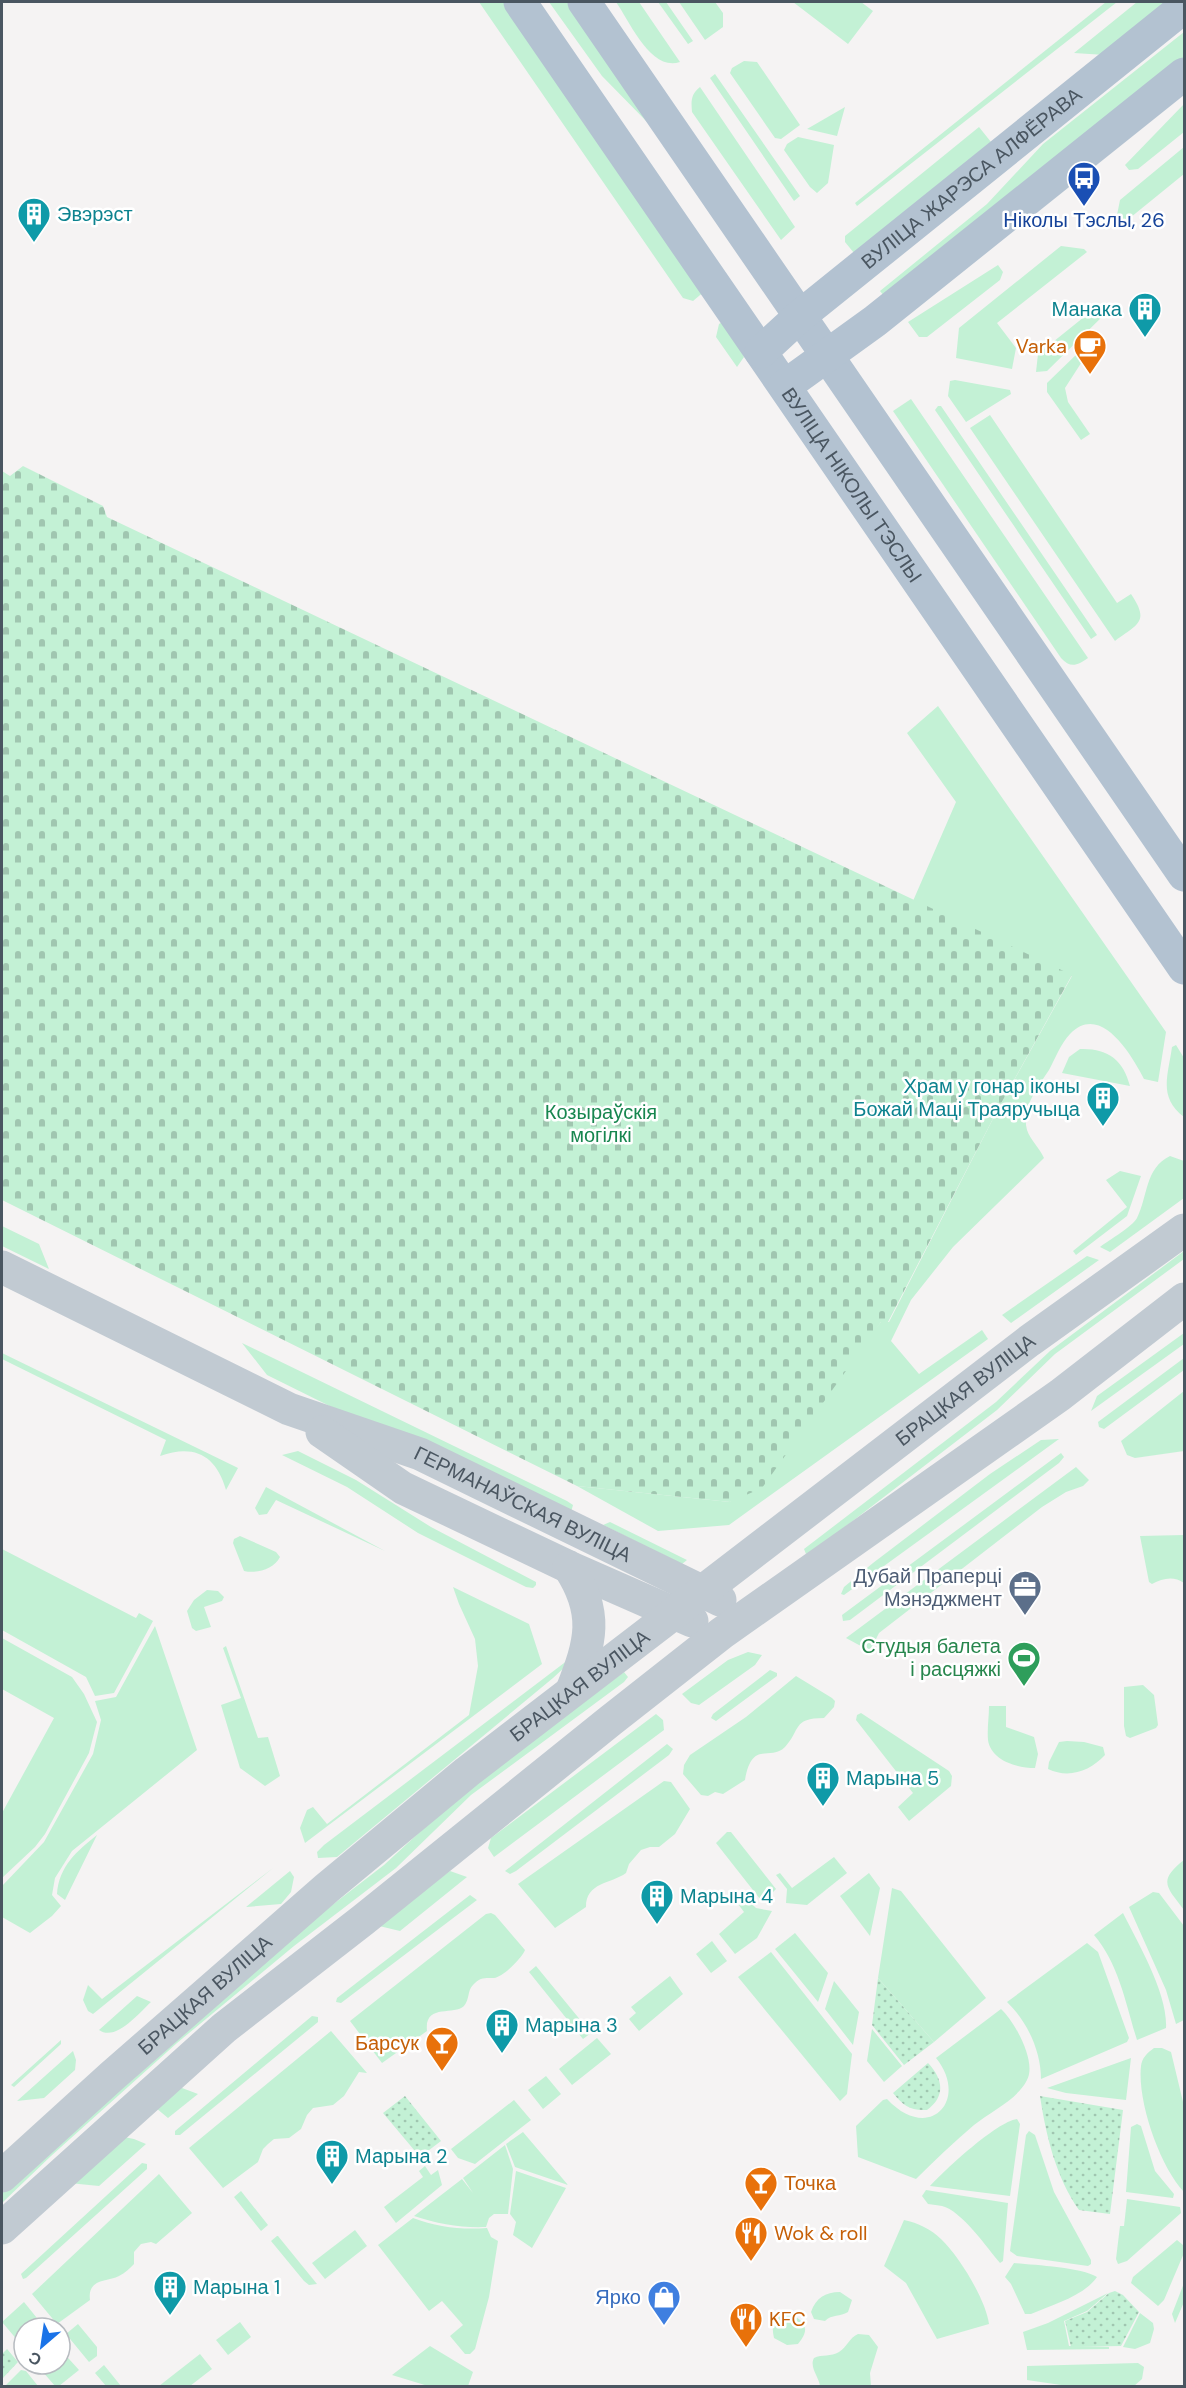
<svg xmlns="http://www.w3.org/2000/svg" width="1186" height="2388" viewBox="0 0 1186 2388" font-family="'DM Sans',sans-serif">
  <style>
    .grass { fill: #c3f1d5 }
    .cemetery { fill: url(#cemetery-stones) }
    .park { fill: url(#park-dots) }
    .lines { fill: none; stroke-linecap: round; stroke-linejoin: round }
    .minor { stroke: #c1cad2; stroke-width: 33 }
    .major { stroke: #b3c2d1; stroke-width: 33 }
    .labels { text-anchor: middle; stroke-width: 5; stroke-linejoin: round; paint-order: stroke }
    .street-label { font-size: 20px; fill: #4a5661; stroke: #fff }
    .culture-label { font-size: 20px; fill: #0d838f; stroke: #fff; text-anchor: start }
    .transit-label { font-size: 20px; fill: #164399; stroke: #fff }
    .food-label { font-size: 20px; fill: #c56008; stroke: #fff; text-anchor: start }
    .park-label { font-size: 20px; fill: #17864f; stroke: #fff }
    .service-label { font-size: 20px; fill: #4e5e75; stroke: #fff; text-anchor: end }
    .leisure-label { font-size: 20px; fill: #27864d; stroke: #fff; text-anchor: end }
    .shop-label { font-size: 20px; fill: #366cbe; stroke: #fff; text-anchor: end }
  </style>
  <defs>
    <pattern id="cemetery-stones" width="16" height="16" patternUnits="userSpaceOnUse" patternTransform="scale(1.5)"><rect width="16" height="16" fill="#c3f1d5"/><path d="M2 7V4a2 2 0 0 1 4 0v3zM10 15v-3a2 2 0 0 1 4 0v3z" fill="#a0c6b0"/></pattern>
    <pattern id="park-dots" width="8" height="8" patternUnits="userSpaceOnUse" patternTransform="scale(1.5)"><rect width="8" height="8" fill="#c3f1d5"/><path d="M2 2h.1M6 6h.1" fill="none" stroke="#a0c6b0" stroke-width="1.8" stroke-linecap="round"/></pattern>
  </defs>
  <rect width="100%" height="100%" fill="#f5f3f3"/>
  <path class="grass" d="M479 2H508L706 290 693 301 683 298Z
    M549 2H572L651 126 602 76Z
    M616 2H639L680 62C651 72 630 22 616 2Z
    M658 2H666L693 41 688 44Z
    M679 2H715L723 13V27L705 40Z
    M793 2H861L873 11 848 44Z
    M1106 2H1117L857 206 855 203Z
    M1137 2H1165L1105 55 1074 53Z
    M1184 32V58L884 296 880 291 987 204 1043 144Z
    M744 61 757 62 800 125 781 139 775 138 730 73 732 68Z
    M715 74 800 196 794 201 710 78Z
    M700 87 795 227 781 240 692 112C691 101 691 94 700 87Z
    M1184 104V132L1138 169 1129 170 1125 165Z
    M845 107 837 136 807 129Z
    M979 127 991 142 854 253 845 242V236Z
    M798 137 834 145 828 183 817 193 810 187 784 150 787 144Z
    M1184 147V174L1120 226 1116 220 1120 200Z
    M1061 246 1084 249 1087 252 997 323 1016 348 1012 369 956 358 959 328Z
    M998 265 1003 272 1000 280 927 337H919L908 322Z
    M1099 305 1106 313 1047 371 1036 372 1038 354Z
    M726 320 744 357 737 367 716 337 719 324Z
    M1080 351 1085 357 1065 388 1068 402 1090 434 1081 440 1047 392V383Z
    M955 380 1010 390 1011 394 966 422 948 396 950 381Z
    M911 399 1088 658C1077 666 1070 668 1061 658L893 411Z
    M938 406H941L1097 635 1091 639 935 410Z
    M990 415 1117 603 1131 594C1150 622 1138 624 1115 641L970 428Z
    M938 706 1166 1032 1158 1082 1144 1079C1132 1056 1101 1002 1070 1034 1061 1043 1055 1059 1049 1070 1038 1087 1021 1108 1027 1130 1030 1139 1040 1149 1044 1158L953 1247 911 1300 891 1341 919 1374 982 1330 988 1339 729 1525 658 1531 577 1486 730 1502 881 1322H889L998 1109 1072 976 913 901 956 802 907 733Z
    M1176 1045 1184 1058V1117C1158 1097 1168 1076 1172 1047Z
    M1080 1049C1107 1048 1123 1059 1130 1086L1062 1073 1069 1057Z
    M1170 1156 1184 1161V1198L1110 1252 1100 1247C1109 1240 1132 1227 1137 1218 1148 1196 1145 1168 1170 1156Z
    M1120 1171 1141 1176 1127 1216 1076 1255 1073 1251 1127 1207 1106 1180Z
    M2 1226 39 1244 49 1269 2 1246Z
    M1184 1251V1259L1055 1354 997 1410 815 1550 806 1554 804 1549 996 1402 1050 1351Z
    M1087 1256 1099 1260 1011 1323 1002 1315Z
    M1184 1333V1344L1091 1411 1097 1396Z
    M242 1343 567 1501 573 1505 570 1516 376 1429 267 1375Z
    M2 1353 234 1466 238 1468 226 1490C216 1455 194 1444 160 1456L166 1440 2 1359Z
    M1184 1358V1370L1104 1429 1099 1427 1098 1422Z
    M1184 1391V1451L1135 1458 1127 1455 1121 1441Z
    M1059 1439 844 1595 841 1594 844 1587 873 1563 990 1474 1041 1440Z
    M298 1451 356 1480 431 1527 536 1582V1585L533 1588 526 1587 418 1533 347 1487 282 1455Z
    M1061 1453 1064 1457 1059 1463 850 1620 843 1621 842 1615Z
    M1076 1467 1089 1480 1083 1486 1066 1492 1042 1507 879 1633 870 1651 846 1638Z
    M266 1487 385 1551 276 1500 267 1514 259 1515 255 1508Z
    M610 1522 687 1560 682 1564 603 1525Z
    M1184 1535V1583C1174 1576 1163 1578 1152 1584L1149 1582 1140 1536Z
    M240 1536 276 1552 280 1557C274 1569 257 1574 244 1571L233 1543 234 1539Z
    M2 1549 136 1618 139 1613 153 1621 114 1693 95 1696 86 1677 2 1630Z
    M453 1587 529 1624 542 1664 305 1843 300 1828 307 1810 313 1807 327 1824 469 1715 478 1666 475 1639 459 1604Z
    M207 1590 218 1591 224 1597 222 1601 204 1607 211 1627 196 1631 192 1628 187 1611 194 1600Z
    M155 1626 197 1750 72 1851 55 1878 52 1895 61 1906 52 1916 30 1933 2 1917V1886L44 1842 93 1754 101 1720 95 1701 116 1697Z
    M2 1638 72 1677 84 1694 97 1722 89 1753 45 1834 35 1847 2 1878V1813L54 1718 2 1689Z
    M226 1646 258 1738 268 1737 280 1776 265 1786 240 1768 221 1705 241 1698 223 1648Z
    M748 1652 762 1655 755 1665 699 1705 691 1703 682 1694 728 1660Z
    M568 1660 567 1665 553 1678 337 1857 318 1858 317 1852 324 1845Z
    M770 1670 777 1673V1676L716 1721 711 1718 713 1714Z
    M624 1672 628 1677 624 1682 471 1795 396 1868 294 1946 177 2043 51 2156 2 2203V2190L296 1933 384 1865 471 1785Z
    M796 1676 832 1698 835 1701 834 1707 824 1718C792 1718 801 1730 785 1747 770 1762 752 1739 745 1780L723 1794 715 1792 708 1796 701 1795 683 1774 684 1765 690 1755 746 1717Z
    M1143 1685 1154 1695 1158 1725 1156 1728 1130 1738 1126 1736 1124 1726V1687Z
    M989 1706H1006V1727L1034 1737 1038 1754 1035 1768C1018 1768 991 1761 988 1740 987 1729 989 1717 989 1706Z
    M861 1713 949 1771 952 1776 951 1786 909 1821 898 1807 913 1793 856 1720 857 1715Z
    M656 1714 663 1720 664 1730 494 1857 488 1848 491 1838Z
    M1067 1741 1084 1742 1103 1747 1105 1755C1090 1771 1069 1779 1048 1769L1049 1762 1059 1742Z
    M667 1744 673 1749 669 1755 516 1871 510 1874 505 1871Z
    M664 1781 671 1782 690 1809 675 1834 659 1847H650L641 1850 629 1864 626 1873C611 1884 586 1882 586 1907L555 1928 518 1884Z
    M727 1832H731L776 1889 766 1899H760L716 1843Z
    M97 1835 65 1900 57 1894C59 1866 77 1851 97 1835Z
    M834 1857 847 1873 807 1905 786 1903 787 1889 776 1875 780 1873 792 1888Z
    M1184 1860V1910C1167 1887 1157 1881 1184 1860Z
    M273 1868 93 2014 88 2011 83 2000 88 1985 102 1999Z
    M290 1871 294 1877 291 1892 281 1904 246 1907Z
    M450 1871 467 1877 400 1931 375 1925Z
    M869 1873 880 1888 870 1936 840 1896Z
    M892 1888 901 1891 986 1998 934 2042 878 1978Z
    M1153 1892 1159 1893 1184 1926V2020L1176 2024 1166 1990 1129 1907Z
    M470 1895 477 1900 341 2003 336 2002 337 1998Z
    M746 1898 756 1908 772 1911 757 1938 735 1954 719 1934 744 1912 738 1904Z
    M491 1913 495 1915 525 1950C522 1958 503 1977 494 1978 485 1978 480 1977 473 1985 467 1991 470 1999 464 2006 454 2016 424 2003 427 2031L382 2063 350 2021 486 1914Z
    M1123 1913C1138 1943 1168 1994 1166 2028L1137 2040C1126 2005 1119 1964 1094 1935Z
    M795 1933 828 1973 818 2002 775 1949Z
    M712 1941 727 1961 711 1973 696 1954Z
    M1087 1943 1098 1952 1129 2038 1127 2042 1041 2079C1041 2051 1027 2021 1007 2002Z
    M771 1952 852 2054 847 2094 840 2101 738 1977Z
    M536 1966 591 2033 583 2039 529 1972Z
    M670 1976 683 1994 639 2031 629 2019 636 2013 631 2007Z
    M834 1981 859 2012 853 2045 825 2009Z
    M137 1996 151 2002C139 2013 116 2042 99 2030Z
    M1001 2009C1015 2022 1037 2062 1027 2080 1017 2100 991 2111 974 2125 954 2142 935 2160 916 2179L858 2157 856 2126 883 2100 887 2099C929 2144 970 2100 936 2058Z
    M312 2016 318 2017V2022L180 2135H175V2131Z
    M872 2029 902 2066 884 2082 867 2061Z
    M331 2031 367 2073 359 2072 344 2096 333 2105 313 2108 307 2115 301 2129 289 2138 274 2139 268 2144 263 2149 258 2162 223 2188 189 2148Z
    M597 2038 611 2054 572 2085 559 2069Z
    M61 2040V2044L14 2087 11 2085Z
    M1154 2048H1162L1171 2052 1184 2106V2192C1160 2167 1137 2101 1141 2066 1142 2058 1147 2053 1154 2048Z
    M73 2051 76 2060 75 2070 44 2098 17 2101Z
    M1131 2058 1126 2100 1066 2093 1047 2088Z
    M546 2076 561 2094 543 2109 528 2090Z
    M174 2085 198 2094 168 2118 156 2108Z
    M514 2100 531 2120 475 2164 458 2158 451 2149Z
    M1017 2119 1020 2124 1010 2196 930 2186C945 2170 996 2122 1017 2119Z
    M1137 2124 1141 2126 1155 2171 1174 2194 1173 2198 1126 2192 1131 2127Z
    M1029 2131 1035 2135 1054 2192 1091 2260V2264L1088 2266 1017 2256 1010 2251 1026 2135Z
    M523 2132 568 2185 515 2167 506 2144Z
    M124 2137 134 2139 146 2144 99 2186 69 2183Z
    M505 2145 513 2169 508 2214H494L489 2218 486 2227C461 2228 438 2224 414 2216L462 2179 473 2193 463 2178Z
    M142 2163 147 2164V2169L26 2278 23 2279 21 2274Z
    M425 2166 431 2175 438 2170 442 2185 396 2223 384 2207 423 2177 419 2171Z
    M516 2171 566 2188 532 2248 513 2235 516 2222 510 2214Z
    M159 2174 192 2213 156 2244 151 2242 141 2244 134 2252V2264C130 2268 125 2273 119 2276 108 2282 87 2278 90 2300L57 2324 32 2294Z
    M926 2190 1008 2203 1003 2261 1000 2263C988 2249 961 2210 942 2206 938 2205 933 2205 928 2204L922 2196Z
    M241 2191 268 2225 261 2231 234 2197Z
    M1127 2199 1180 2207 1181 2213 1127 2261 1118 2264 1116 2259 1120 2226H1124Z
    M413 2218C437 2227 461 2230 487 2228L491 2237 498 2241 489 2297 475 2349 470 2354H465L450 2336 463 2325 442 2301 429 2311 378 2245Z
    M904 2220C918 2223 931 2229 941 2239 959 2256 986 2300 989 2324L937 2339 906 2283 884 2266Z
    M355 2230 367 2246 325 2279 312 2263Z
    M277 2236H278L317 2284 309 2285 304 2281 271 2241Z
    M1177 2240 1183 2245 1184 2253 1164 2300 1158 2306 1131 2283 1133 2277Z
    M1014 2263C1034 2265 1081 2267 1097 2277 1084 2296 1052 2305 1031 2314H1025L1011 2284 1005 2277Z
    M1184 2283V2302L1175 2323 1172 2314Z
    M840 2292 852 2300 848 2312C840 2317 832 2314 825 2321L814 2319 811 2312C816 2298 825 2292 840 2292Z
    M1108 2293 1087 2311 1064 2321 1069 2346 1109 2347V2349L1027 2350 1023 2332 1048 2323Z
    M24 2302 45 2328H24V2348L2 2322Z
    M786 2311C802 2320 813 2326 798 2344L787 2345 774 2338C771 2325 773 2316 786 2311Z
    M1140 2313 1153 2323 1154 2329 1150 2343 1135 2349 1123 2347Z
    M240 2322 251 2337 228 2355 216 2340Z
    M78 2324 97 2347V2356L89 2362 66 2334Z
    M858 2334 869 2335 878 2347 870 2373 871 2386H820C819 2377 809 2367 814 2358 822 2354 831 2357 839 2352 847 2347 849 2338 858 2334Z
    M430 2346 473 2372 468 2386H428L392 2375Z
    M60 2349 79 2370 59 2386H55L36 2364H60Z
    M200 2354 212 2369 190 2386H159Z
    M1138 2363 1144 2367 1142 2379 1134 2386H1068L1027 2380V2366Z
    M104 2365 121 2386H106L95 2373Z
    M21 2370 26 2371 38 2386H5Z"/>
  <path class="cemetery" d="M23 466 103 506 107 517 1072 975 998 1109 888 1322H881L762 1488 730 1502 577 1486 2 1200V471L10 476Z"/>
  <path class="park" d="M878 1978 934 2042 904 2065 872 2025Z
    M928 2063C943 2079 946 2096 927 2110 910 2111 904 2106 893 2093Z
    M405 2096 441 2141 420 2157 383 2113Z
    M1040 2096 1123 2110 1110 2214 1079 2210C1056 2177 1046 2136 1040 2096Z
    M1115 2291 1123 2295 1139 2312 1121 2346 1071 2347 1065 2321 1087 2312 1109 2293Z
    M7 2349 18 2362 2 2379V2354Z"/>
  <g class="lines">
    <g class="minor">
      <path id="s1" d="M2 1267 289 1409 420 1454 720 1600"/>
      <path d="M322 1432 403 1488 569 1567 692 1621"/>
      <path d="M569 1567C599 1613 591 1642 572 1690"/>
      <path id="s2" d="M2 2176 112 2076 327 1888 467 1772 1029 1341 1184 1230"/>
      <path d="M2 2228 224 2028 363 1920 610 1721 722 1633 1060 1395 1184 1299"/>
    </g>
    <g class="major">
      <path id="s3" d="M520 2 1184 968"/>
      <path d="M584 2 1184 875"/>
      <path id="s4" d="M761 352 800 316 1184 7"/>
      <path d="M785 386 875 321 1184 74"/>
    </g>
  </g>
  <defs>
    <symbol id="bus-pin" viewBox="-11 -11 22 30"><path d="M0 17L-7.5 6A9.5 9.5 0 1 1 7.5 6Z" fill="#1a4fb4" stroke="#fff"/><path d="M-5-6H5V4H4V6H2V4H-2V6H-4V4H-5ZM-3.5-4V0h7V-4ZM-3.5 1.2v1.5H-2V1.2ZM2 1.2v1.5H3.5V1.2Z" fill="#fff"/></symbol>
    <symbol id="building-pin" viewBox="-11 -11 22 30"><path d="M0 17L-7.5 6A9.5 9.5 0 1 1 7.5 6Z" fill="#0f9aa8" stroke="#fff"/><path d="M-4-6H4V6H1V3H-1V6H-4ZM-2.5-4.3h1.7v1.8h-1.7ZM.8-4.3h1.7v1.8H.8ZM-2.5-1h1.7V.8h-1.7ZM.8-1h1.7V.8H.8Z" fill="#fff"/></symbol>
    <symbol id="cafe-pin" viewBox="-11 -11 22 30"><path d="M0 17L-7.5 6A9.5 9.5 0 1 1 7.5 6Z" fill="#e8710a" stroke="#fff"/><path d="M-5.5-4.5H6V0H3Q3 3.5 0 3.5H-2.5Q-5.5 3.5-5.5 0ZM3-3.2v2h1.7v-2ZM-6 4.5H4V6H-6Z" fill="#fff"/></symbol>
    <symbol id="office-pin" viewBox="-11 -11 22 30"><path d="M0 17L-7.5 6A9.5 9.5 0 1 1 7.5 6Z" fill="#5c6f8a" stroke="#fff"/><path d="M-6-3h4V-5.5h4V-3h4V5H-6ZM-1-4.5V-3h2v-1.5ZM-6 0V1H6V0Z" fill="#fff"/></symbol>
    <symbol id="stadium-pin" viewBox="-11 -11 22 30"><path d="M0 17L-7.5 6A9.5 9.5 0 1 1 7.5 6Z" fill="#2e9e5b" stroke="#fff"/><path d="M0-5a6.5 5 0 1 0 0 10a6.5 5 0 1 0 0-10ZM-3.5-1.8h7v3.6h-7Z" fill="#fff"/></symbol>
    <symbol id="bar-pin" viewBox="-11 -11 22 30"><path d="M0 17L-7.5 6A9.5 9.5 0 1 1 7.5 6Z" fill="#e8710a" stroke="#fff"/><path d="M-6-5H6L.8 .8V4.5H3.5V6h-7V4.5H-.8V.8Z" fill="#fff"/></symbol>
    <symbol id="restaurant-pin" viewBox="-11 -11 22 30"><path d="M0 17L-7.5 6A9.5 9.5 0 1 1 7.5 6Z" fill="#e8710a" stroke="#fff"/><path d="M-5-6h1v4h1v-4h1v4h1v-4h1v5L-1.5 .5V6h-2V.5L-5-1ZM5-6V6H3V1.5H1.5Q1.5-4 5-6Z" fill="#fff"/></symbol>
    <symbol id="shop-pin" viewBox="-11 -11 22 30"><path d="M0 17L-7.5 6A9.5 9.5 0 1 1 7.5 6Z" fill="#3f7fe0" stroke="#fff"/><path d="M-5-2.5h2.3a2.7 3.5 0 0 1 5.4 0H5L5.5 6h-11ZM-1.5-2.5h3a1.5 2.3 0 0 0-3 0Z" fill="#fff"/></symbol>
  </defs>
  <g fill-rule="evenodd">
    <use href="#bus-pin" x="1065" y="159" width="38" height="52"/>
    <use href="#building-pin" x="15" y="195" width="38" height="52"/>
    <use href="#building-pin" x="1126" y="290" width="38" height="52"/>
    <use href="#cafe-pin" x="1071" y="327" width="38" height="52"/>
    <use href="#building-pin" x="1084" y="1079" width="38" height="52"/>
    <use href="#office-pin" x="1006" y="1568" width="38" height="52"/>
    <use href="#stadium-pin" x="1005" y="1639" width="38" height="52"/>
    <use href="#building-pin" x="804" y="1759" width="38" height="52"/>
    <use href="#building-pin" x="638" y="1877" width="38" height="52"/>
    <use href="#building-pin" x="483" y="2006" width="38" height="52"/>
    <use href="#bar-pin" x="423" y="2024" width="38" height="52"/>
    <use href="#building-pin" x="313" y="2137" width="38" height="52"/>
    <use href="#bar-pin" x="742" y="2164" width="38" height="52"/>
    <use href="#restaurant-pin" x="732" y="2214" width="38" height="52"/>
    <use href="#building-pin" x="151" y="2268" width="38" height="52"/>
    <use href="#shop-pin" x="645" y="2278" width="38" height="52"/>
    <use href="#restaurant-pin" x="727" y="2300" width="38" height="52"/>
  </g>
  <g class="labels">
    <g class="street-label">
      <text dy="7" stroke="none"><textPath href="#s4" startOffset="273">ВУЛІЦА ЖАРЭСА АЛФЁРАВА</textPath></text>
      <text dy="7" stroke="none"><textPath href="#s3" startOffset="586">ВУЛІЦА НІКОЛЫ ТЭСЛЫ</textPath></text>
      <text dy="7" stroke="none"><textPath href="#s2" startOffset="1244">БРАЦКАЯ ВУЛІЦА</textPath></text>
      <text dy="7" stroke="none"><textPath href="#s1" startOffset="573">ГЕРМАНАЎСКАЯ ВУЛІЦА</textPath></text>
      <text dy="7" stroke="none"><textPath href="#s2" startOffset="758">БРАЦКАЯ ВУЛІЦА</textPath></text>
      <text dy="7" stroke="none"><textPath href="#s2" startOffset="272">БРАЦКАЯ ВУЛІЦА</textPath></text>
    </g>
    <g class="culture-label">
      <text x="57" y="221">Эвэрэст</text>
      <text x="1122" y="316" text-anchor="end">Манака</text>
      <text x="1080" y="1093" text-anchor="end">Храм у гонар іконы<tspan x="1080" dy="23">Божай Маці Траяручыца</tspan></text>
      <text x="846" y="1785">Марына 5</text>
      <text x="680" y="1903">Марына 4</text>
      <text x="525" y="2032">Марына 3</text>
      <text x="355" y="2163">Марына 2</text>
      <text x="193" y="2294">Марына 1</text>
    </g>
    <g class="transit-label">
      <text x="1084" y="227">Ніколы Тэслы, 26</text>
    </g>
    <g class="food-label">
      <text x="1067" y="353" text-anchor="end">Varka</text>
      <text x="419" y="2050" text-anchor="end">Барсук</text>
      <text x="784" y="2190">Точка</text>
      <text x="774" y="2240">Wok &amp; roll</text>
      <text x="769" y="2326">KFC</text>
    </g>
    <g class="park-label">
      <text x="601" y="1119">Козыраўскія<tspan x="601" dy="23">могілкі</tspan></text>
    </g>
    <g class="service-label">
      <text x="1002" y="1583">Дубай Праперці<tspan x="1002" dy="23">Мэнэджмент</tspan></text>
    </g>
    <g class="leisure-label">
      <text x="1001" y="1653">Студыя балета<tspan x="1001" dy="23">і расцяжкі</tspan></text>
    </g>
    <g class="shop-label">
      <text x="641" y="2304">Ярко</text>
    </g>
  </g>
  <rect width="1186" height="2388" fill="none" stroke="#4a5661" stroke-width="6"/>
  <g transform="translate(42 2346) rotate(209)"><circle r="28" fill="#ffffff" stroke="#b7bbc0" stroke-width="1.5"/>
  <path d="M0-4.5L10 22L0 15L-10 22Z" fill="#1a73e8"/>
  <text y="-9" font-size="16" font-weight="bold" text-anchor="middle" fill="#4a5661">С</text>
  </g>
</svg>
